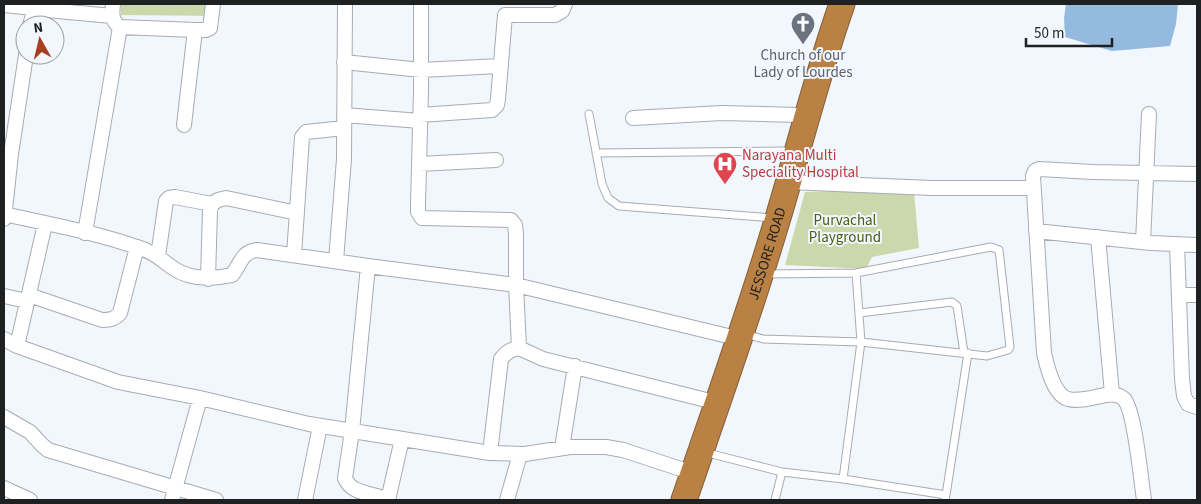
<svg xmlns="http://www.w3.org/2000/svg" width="1201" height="504" viewBox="0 0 1201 504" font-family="'Source Sans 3',sans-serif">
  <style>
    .green { fill: #cbd8ac }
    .water { fill: #94badf }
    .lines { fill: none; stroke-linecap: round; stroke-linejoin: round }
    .lane-casing { stroke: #a7abb2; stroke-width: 9 }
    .street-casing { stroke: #a7abb2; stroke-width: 16 }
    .highway-casing { stroke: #835f37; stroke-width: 27 }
    .lane { stroke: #fff; stroke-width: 7 }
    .street { stroke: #fff; stroke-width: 14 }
    .highway { stroke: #b98143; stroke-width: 25 }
    .labels { text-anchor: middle; stroke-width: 4; stroke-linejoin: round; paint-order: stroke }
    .worship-label { font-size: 15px; fill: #5b616d; stroke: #f2f7fe }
    .health-label { font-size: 15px; fill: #be3a42; stroke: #f2f7fe; text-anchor: start }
    .park-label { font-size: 15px; fill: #4d5d13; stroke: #f2f7fe }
    .street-label { font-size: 15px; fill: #1e2022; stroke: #f2f7fe }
  </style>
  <rect width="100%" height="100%" fill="#f2f7fe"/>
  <path class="green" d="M121 4H220L219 16 121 15Z
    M863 190 914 192 919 248 872 257 866 269 785 265 805 192Z"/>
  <path class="water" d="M1066 4H1178L1176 24 1170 46 1112 51 1065 37 1064 18Z"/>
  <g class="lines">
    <defs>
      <path id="lane" d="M589 114 602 184 608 198 619 206 773 218
        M596 153 787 151
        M766 274 856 273 991 247 999 250 1010 347 1008 350 987 356 861 342 856 273
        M859 313 952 302 957 306 964 353
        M745 334 763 339 861 342 843 479
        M704 452 782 472 843 479 946 495 945 500
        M946 495 968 353
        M775 500 782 472"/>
      <path id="street" d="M421 4V91L418 204V212L422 218 511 220 515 225 516 234V285L519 348 543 359 718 403
        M4 5 34 8
        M30 25 34 12 47 10 112 16
        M120 27 195 30 184 125
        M195 30H206L210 28 213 4
        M344 62 421 70 500 66
        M344 115 420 121
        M420 115 492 110 497 105 498 99 505 15H555L562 11 565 4
        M633 118 722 113 797 115
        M419 164 496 160
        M788 182 932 188H1033
        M4 214C48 224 94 232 137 247 154 252 160 259 173 268 190 280 213 279 232 275 241 264 241 252 257 250L368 266
        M4 219 11 154 26 55
        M1036 231 1151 243 1197 245
        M85 233 120 27C111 21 112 14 113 4
        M1098 237 1112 394
        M1143 242 1149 114
        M1177 245 1182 379 1184 396 1188 404 1197 407
        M294 255 302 137 306 132 344 128
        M158 256 166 201 169 198 175 197 212 204
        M336 261 344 159 345 4
        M208 279 210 210 212 204 218 200 226 198 297 213
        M29 295 102 320C110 320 115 319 120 313L137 247
        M1179 295H1197
        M4 296 27 301
        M4 339 17 346 118 382 200 398 309 424 490 453 525 454 570 447H606L623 450 693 473
        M17 346 45 224
        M4 417 30 432 42 445 48 450 216 500
        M562 448 575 366
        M490 453 501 359C506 352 511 349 519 348
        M4 488 30 500
        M172 500 200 398
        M305 500 320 426
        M384 500 380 497C367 493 350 492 345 478L352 431 368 266 516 285 728 336
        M388 500 402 439
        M507 500 520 454
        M1144 500C1141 481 1135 411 1124 399 1119 394 1112 394 1106 395 1094 397 1080 402 1068 399 1053 394 1047 366 1044 353L1033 176 1035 171 1039 169 1093 172 1197 174"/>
      <g id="highway">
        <path id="s1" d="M684 500C716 407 749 315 777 221 799 148 817 75 842 4"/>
      </g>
    </defs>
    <use href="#lane" class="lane-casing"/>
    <use href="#street" class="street-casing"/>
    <use href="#highway" class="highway-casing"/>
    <use href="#lane" class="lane"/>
    <use href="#street" class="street"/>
    <use href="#highway" class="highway"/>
  </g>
  <defs>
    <symbol id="church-pin" viewBox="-11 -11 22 30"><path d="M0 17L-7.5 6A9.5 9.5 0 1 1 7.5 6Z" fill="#6b7280" stroke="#f2f7fe"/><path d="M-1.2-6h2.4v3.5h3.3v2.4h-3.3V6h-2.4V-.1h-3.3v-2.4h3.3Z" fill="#fff"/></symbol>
    <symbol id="hospital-pin" viewBox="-11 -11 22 30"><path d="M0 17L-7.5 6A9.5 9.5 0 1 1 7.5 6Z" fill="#e0444e" stroke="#f2f7fe"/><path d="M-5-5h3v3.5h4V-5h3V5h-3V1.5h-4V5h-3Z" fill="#fff"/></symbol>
  </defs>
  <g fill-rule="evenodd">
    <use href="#church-pin" x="789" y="10" width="28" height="38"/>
    <use href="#hospital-pin" x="711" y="150" width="28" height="38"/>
  </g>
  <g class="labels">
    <g class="worship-label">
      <text x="803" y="60">Church of our<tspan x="803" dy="17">Lady of Lourdes</tspan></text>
    </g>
    <g class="health-label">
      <text x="742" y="160">Narayana Multi<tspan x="742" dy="17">Speciality Hospital</tspan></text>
    </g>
    <g class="park-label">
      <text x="845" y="225">Purvachal<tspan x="845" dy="17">Playground</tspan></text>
    </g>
    <g class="street-label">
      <text dy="5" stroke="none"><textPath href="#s1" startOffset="260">JESSORE ROAD</textPath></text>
    </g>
  </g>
  <rect width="1201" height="504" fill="none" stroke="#1e2022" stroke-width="10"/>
  <g transform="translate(40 40) rotate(352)"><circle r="24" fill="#f2f7fe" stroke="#9da1a6"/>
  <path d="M0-4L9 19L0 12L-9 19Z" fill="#a73f21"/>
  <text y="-8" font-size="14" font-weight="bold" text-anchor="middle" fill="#1e2022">N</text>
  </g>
  <path d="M1026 38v8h86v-8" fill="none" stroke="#1e2022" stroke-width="2.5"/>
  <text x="1034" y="38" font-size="15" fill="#1e2022" stroke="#f2f7fe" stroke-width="4" paint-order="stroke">50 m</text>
</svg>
